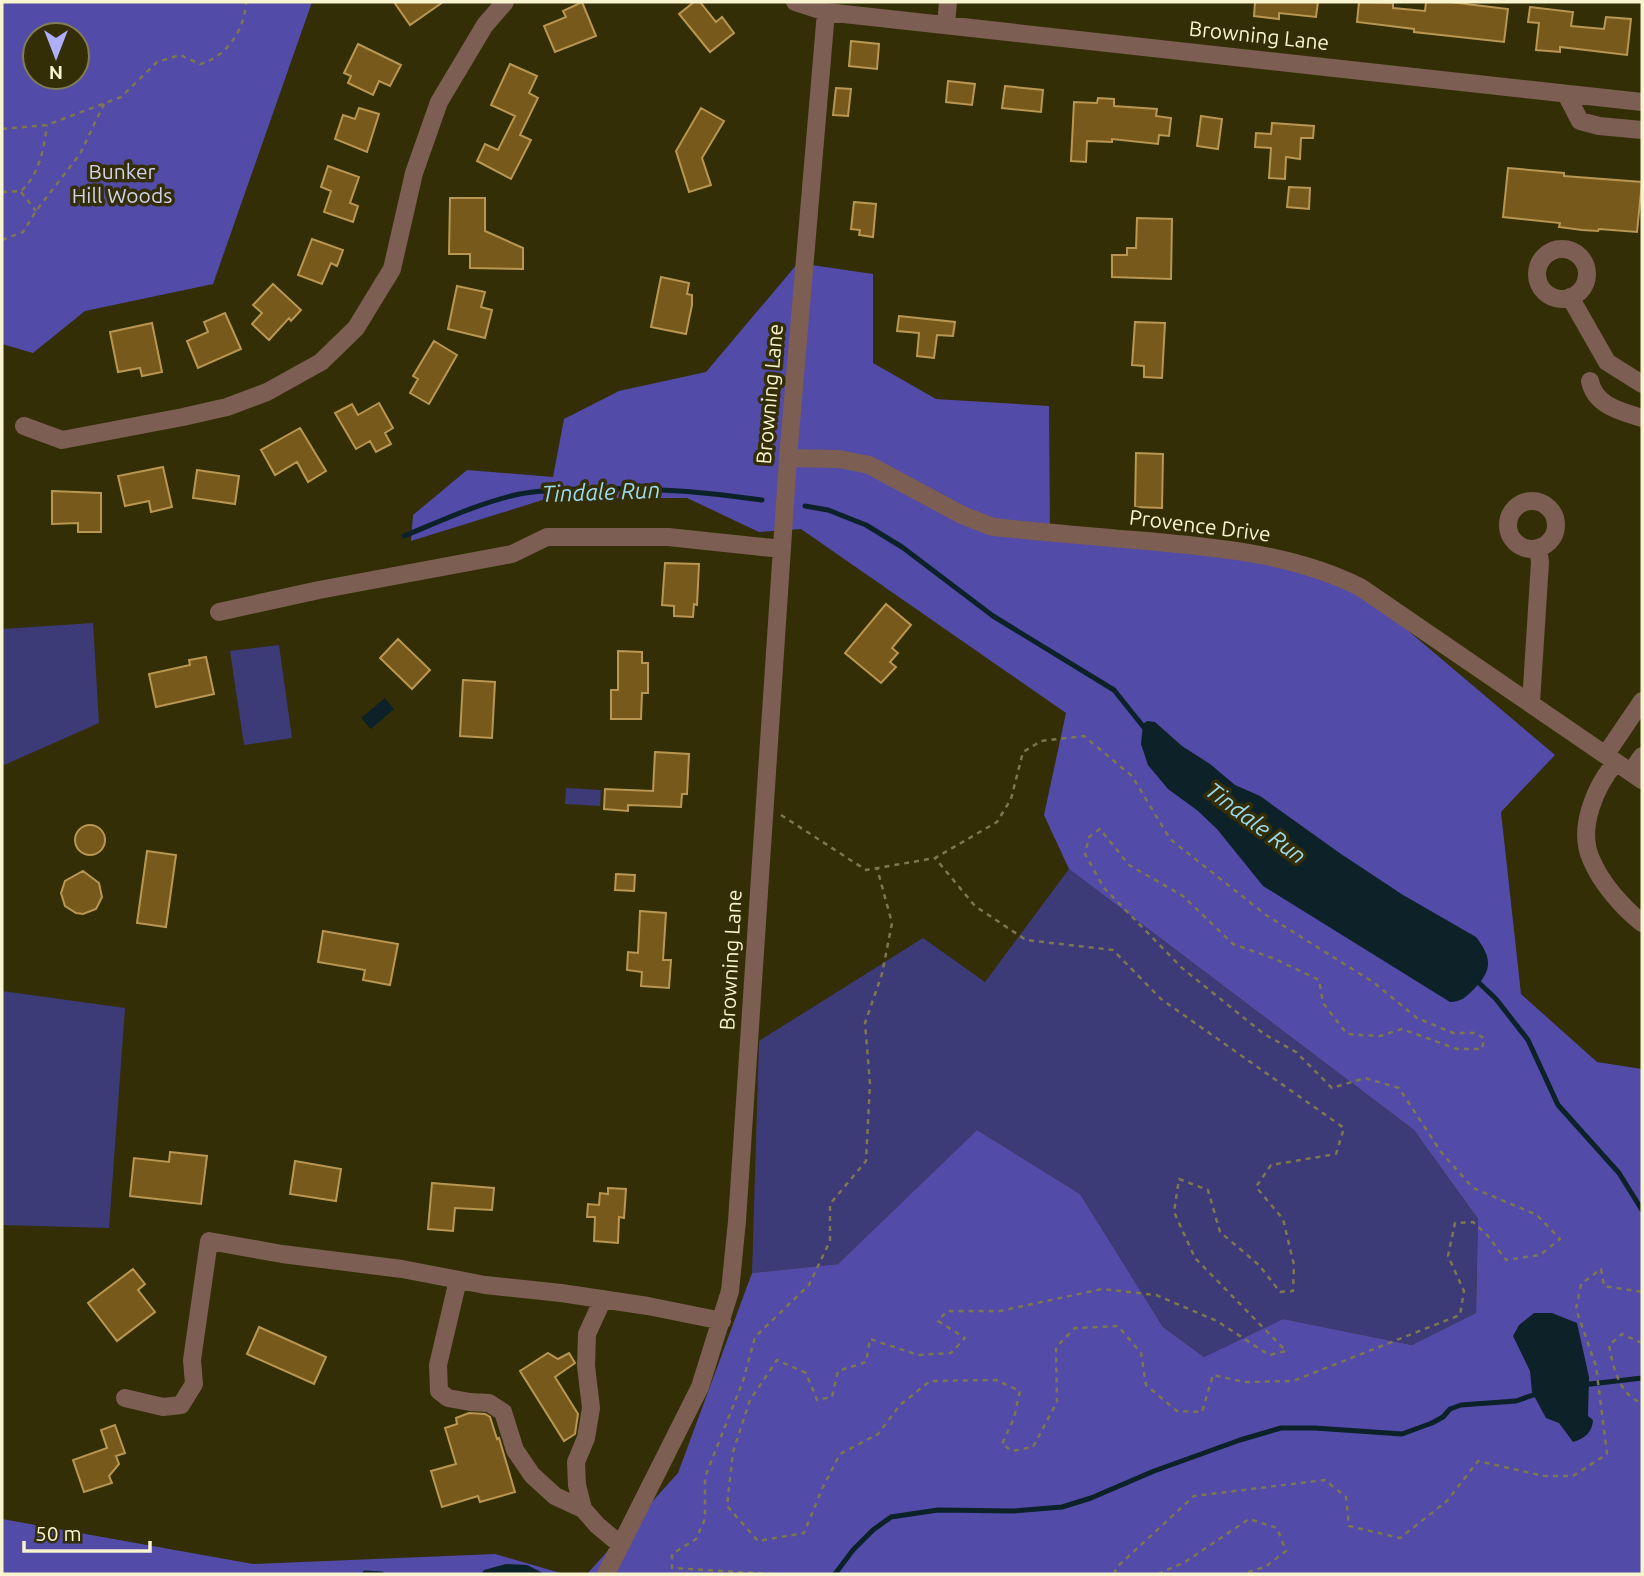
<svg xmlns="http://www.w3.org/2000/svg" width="1644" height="1576" viewBox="0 0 1644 1576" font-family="Ubuntu,sans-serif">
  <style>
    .green { fill: #3d3a78 }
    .forest { fill: #524ba8; fill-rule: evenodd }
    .water { fill: #0d2128 }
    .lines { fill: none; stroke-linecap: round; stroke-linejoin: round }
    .stream { stroke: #0d2128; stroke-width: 5 }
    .building { fill: #775a1b; stroke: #b99651; stroke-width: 2 }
    .path { stroke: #7c7750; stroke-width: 2.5; stroke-dasharray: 5 5; stroke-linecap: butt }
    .minor { stroke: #7c5e53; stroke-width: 18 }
    .labels { text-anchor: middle; stroke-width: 7; stroke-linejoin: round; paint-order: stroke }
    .street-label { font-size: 21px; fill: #f7f4cf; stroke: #332e05 }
    .park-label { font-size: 21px; fill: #d1d2ec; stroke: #332e05 }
    .water-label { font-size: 23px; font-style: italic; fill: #9cd9f0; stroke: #332e05 }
  </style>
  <rect width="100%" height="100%" fill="#332e05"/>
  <path class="green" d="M93 623 99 723 2 766V629Z
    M279 645 292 738 244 745 230 651Z
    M566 788 601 790 600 806 565 804Z
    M1069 869 1414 1130 1478 1219 1476 1313 1412 1345 1283 1319 1204 1357 1163 1327 1080 1194 977 1130 838 1264 752 1273 759 1041 923 938 985 982Z
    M2 991 125 1008 109 1228 2 1225Z"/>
  <path class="forest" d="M2 2H312L213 284 85 311 33 353 2 344ZM35 35H77V77H35Z
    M798 263 873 274V363L936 399 1049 406 1050 535 1340 573 1555 755 1501 812 1521 994 1597 1062 1642 1069V1574H587L678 1473 752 1273 838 1264 977 1130 1080 1194 1163 1327 1204 1357 1283 1319 1412 1345 1476 1313 1478 1219 1414 1130 1069 869 1044 815 1066 713 801 529 759 532 687 498H549L411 541 413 515 467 470 553 477 564 419 619 391 706 372Z
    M2 1519 253 1564 495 1554 564 1574H2Z"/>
  <path class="water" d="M385 698 394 709 371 729 361 718Z
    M1147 721 1155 722 1182 746 1210 764 1235 785 1260 796 1341 854 1403 895 1476 937C1493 959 1492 971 1473 990 1466 997 1461 1002 1450 1002L1263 886 1217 829 1198 811 1168 789 1148 765 1141 744 1143 724Z
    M1534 1313H1552L1577 1323 1589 1377 1588 1416 1593 1420C1592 1433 1585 1438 1573 1442L1559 1423 1546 1418 1532 1392 1530 1371 1513 1336 1519 1325Z
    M506 1564 527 1565 545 1574H481L484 1570Z"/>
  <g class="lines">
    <path class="stream" d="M805 506 828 510 866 525 902 547 993 616 1114 690 1146 730
      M404 536C441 521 477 504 515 495 536 490 558 490 580 489 642 487 701 491 762 500
      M1476 980 1496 999 1528 1040 1558 1105 1619 1173 1642 1210
      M1582 1385 1642 1378
      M365 1573 382 1574
      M835 1574 853 1550 873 1530 891 1517 938 1510 1014 1511 1062 1507 1091 1498 1154 1471 1240 1440 1281 1428H1315L1402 1434 1432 1423 1443 1417 1450 1409 1461 1405 1516 1401 1539 1393"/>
  </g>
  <path class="building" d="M394 2H443L410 25Z
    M582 2 596 36 555 52 544 26 566 17 563 11Z
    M694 2H700L716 22 722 17 734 33 710 52 679 14Z
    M1255 2H1318L1316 17 1279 13V19L1254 16Z
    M1359 2 1393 3V8L1425 11 1426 2H1450L1508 9 1504 42 1414 32V29L1357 22Z
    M1530 7 1573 12 1571 26 1604 29 1606 17 1631 19 1627 55 1560 47V52L1536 50 1539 23 1528 22Z
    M851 41 879 44 877 69 849 66Z
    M358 44 401 65 390 86 379 81 373 95 348 83 351 76 344 73Z
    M510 64 537 76 529 93 538 98 520 135 531 140 511 179 477 161 485 144 498 150 515 116 491 105Z
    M948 81 975 84 972 105 946 102Z
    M1005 86 1043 90 1041 112 1002 108Z
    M836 88 851 89 848 116 833 115Z
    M1098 98 1114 99V106L1157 109 1156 116 1171 118 1169 136 1159 135 1158 144 1112 139V142L1087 141 1086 162 1071 161 1074 102 1097 103Z
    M359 108 379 114 367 152 335 139 343 115 355 119Z
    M701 108 724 121 702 158 711 185 689 192 676 151Z
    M1201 116 1222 119 1218 149 1197 146Z
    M1272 123 1314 126 1313 138H1301L1300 159 1286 157 1285 179 1269 178 1271 148 1255 147 1256 133 1271 134Z
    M328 166 359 177 350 203 358 206 353 222 324 212 331 191 321 187Z
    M1508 168 1564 173V176L1642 182 1637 232 1599 229 1598 231 1582 230 1559 227 1560 223 1503 217Z
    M1289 187 1310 188 1309 209 1287 207Z
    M450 198H485V231L523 248V269L470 268V254H449Z
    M854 202 876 204 873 237 859 235 860 230 851 229Z
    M1137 218 1172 219 1171 279 1112 277V255H1127V248H1136Z
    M312 239 343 250 337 266 331 263 322 284 298 275Z
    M661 277 689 283 687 294 692 295V305L686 334 651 327Z
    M273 284 301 310 291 321 289 318 269 340 252 324 262 313 253 305Z
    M457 286 485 292 481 307 492 310 485 338 448 329Z
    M225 313 241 349 198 368 187 341 208 332 204 322Z
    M899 316 955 322 953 336 937 335 934 358 917 356 919 333 897 331Z
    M1135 322 1165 323 1162 378 1144 377V366L1132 365Z
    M152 323 162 372 142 376 140 368 118 372 110 332Z
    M434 341 457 355 429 404 410 393 418 379 413 376Z
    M379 403 393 428 385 433 391 444 376 452 370 441 356 449 335 413 352 404 358 415Z
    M300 428 326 471 308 482 297 462 275 475 261 450Z
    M1136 453 1163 454 1162 508 1135 507Z
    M163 467 172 507 151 512 149 501 125 506 118 476Z
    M197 470 239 476 235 504 193 498Z
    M52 491 101 493V532H78V523L52 524Z
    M665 563 699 564 697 605 694 604 693 617 674 616V606L662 605Z
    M886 604 911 625 892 648 898 653 890 662 896 667 881 683 845 653Z
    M398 639 430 670 412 689 380 658Z
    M618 651 642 652V663H648V693H642L641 719H611V690H618Z
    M206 657 214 694 156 707 149 674 190 665 189 660Z
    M463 680 495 682 492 738 460 736Z
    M655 752 689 754 687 794H682L681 807 628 805V811L604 809 605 789 653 791Z
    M75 840a15 15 0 1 1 30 0a15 15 0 1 1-30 0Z
    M147 851 176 855 166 927 137 923Z
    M83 871 99 883 102 897 96 909 83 914 76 913 65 906 61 893 65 881Z
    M616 874 635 875 634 891 615 890Z
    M640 911 666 913 663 960H671L669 988 641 986 642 972 627 970 628 952 638 953Z
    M323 931 398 944 390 985 363 980 365 970 318 962Z
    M170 1152 207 1156 201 1204 130 1196 134 1158 169 1162Z
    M295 1161 341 1169 336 1201 290 1194Z
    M432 1183 494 1188 492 1210 455 1208 453 1231 428 1229Z
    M608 1188 626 1189 624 1218 619 1217 618 1243 594 1241 595 1217H587L588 1204 599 1205 600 1193 608 1194Z
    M133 1269 145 1284 138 1290 155 1312 117 1341 88 1303Z
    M259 1327 326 1357 314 1384 247 1354Z
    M548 1353 558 1359 569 1353 575 1363 555 1377 578 1414 575 1434 564 1441 520 1371Z
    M469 1413 485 1414 490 1417 497 1439 499 1438 515 1492 480 1502 478 1496 442 1507 431 1471 456 1464 445 1428 457 1424 456 1418Z
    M115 1425 125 1453 116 1456 119 1464 109 1476 112 1483 84 1492 73 1460 107 1448 101 1430Z"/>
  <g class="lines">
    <path class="path" d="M2 129 47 125 121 97 157 62 180 55 200 64C227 57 245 29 246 2
      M2 192 21 191C39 175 44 149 47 125
      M21 192 36 211
      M2 240 23 232 36 211 80 154 104 104
      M781 815 866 870 935 858 997 822 1011 799 1023 752 1041 741 1084 736 1132 776 1170 839 1266 915 1373 982 1417 1018 1453 1033H1475L1484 1038 1482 1049H1457L1402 1029 1380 1036 1347 1034 1323 1003 1319 980 1275 959 1233 944 1183 896 1129 865 1100 829 1089 837 1085 854 1104 888 1182 968 1264 1034 1296 1052 1332 1088 1365 1078 1399 1088 1441 1152 1473 1188 1537 1215 1560 1239 1540 1255 1506 1260 1488 1236 1473 1222 1455 1223 1448 1256 1464 1291 1460 1315 1293 1381 1244 1382 1213 1375 1202 1412 1177 1411 1146 1385 1141 1353 1118 1326 1075 1328 1056 1347 1057 1402 1033 1447 1012 1451 1002 1444 1014 1418 1020 1391 996 1380 930 1381 900 1405 878 1434 840 1454 822 1489 804 1533 758 1541 727 1506 733 1452 750 1400 777 1360 806 1373 817 1400 832 1397 838 1371 866 1362 870 1339 918 1355 951 1353 965 1338 938 1321 947 1311H1000L1102 1289 1156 1295 1217 1321 1269 1355 1286 1351 1195 1258 1174 1212 1179 1179 1208 1190 1220 1232 1259 1265 1280 1292 1293 1291 1294 1265 1283 1219 1256 1187 1271 1165 1336 1154 1344 1128 1161 999 1113 950 1026 940 975 906 935 858
      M1642 1343 1622 1334 1609 1345C1613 1367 1619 1395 1642 1403
      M773 1574 672 1568V1554L696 1539 705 1519V1477L743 1381 755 1337 809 1285 830 1241V1204L866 1161 870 1084 865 1023 882 974 892 923 877 868
      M1114 1574 1117 1567 1194 1496 1325 1480 1346 1497 1349 1526 1400 1538 1447 1501 1478 1461 1544 1476H1573L1607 1454 1596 1366 1576 1309 1581 1284 1601 1269 1604 1286 1642 1292
      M1158 1574 1185 1562 1249 1519 1277 1528 1286 1551 1265 1567 1242 1574"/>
    <path class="minor" d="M795 2 826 12 1642 102
      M946 24 948 2
      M1566 94 1580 121 1599 126 1642 130
      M1537 274a25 25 0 1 1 50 0a25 25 0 1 1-50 0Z
      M1570 297 1607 362 1642 384
      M1590 381C1595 406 1621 411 1642 418
      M24 426 62 440 183 417 227 407 267 392 321 362 356 328 392 269 414 173 439 102 485 25 505 2
      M788 458 839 459 869 465 962 515 993 527C1044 532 1096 537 1147 541 1220 548 1294 554 1360 587L1642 780
      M1508 525a24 24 0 1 1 48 0a24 24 0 1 1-48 0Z
      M219 612 319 590 512 554 547 537H668L782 549
      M1531 703 1540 562 1538 548
      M1606 754 1642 701
      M1616 762C1596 785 1577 828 1591 859 1601 883 1622 907 1642 923
      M1631 772 1642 756
      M458 1280 438 1365 439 1391 448 1398 470 1402 489 1403 503 1412 515 1450 532 1475 555 1496 583 1509 597 1525 621 1545
      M125 1398 163 1407 181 1405 194 1384 192 1360 209 1241 282 1254 402 1269 485 1285 561 1293 648 1306 722 1321
      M583 1509 577 1485 576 1462 586 1438 591 1408 586 1366 587 1334 603 1299
      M606 1574 700 1387 730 1291 737 1221 788 458 826 12"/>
  </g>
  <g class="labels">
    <g class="street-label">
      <text transform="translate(1259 36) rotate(6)" y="7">Browning Lane</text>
      <text transform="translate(770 394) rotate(-85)" y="7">Browning Lane</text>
      <text transform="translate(1200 526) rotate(7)" y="7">Provence Drive</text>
      <text transform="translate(731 960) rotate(-87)" y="7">Browning Lane</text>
    </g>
    <g class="park-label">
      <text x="122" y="179">Bunker<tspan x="122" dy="24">Hill Woods</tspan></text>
    </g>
    <g class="water-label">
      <text transform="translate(601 492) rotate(-2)" y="8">Tindale Run</text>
      <text transform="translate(1256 823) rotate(37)" y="8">Tindale Run</text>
    </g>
  </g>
  <rect width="1644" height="1576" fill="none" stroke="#f7f4cf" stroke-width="7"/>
  <g transform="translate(56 56) rotate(180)"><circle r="33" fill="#332e05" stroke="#817d56" stroke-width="2"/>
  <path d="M0-5L12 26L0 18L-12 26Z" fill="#adaffb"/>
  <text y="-10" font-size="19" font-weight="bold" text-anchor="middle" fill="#f7f4cf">N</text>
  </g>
  <path d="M24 1541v10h126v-10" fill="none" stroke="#f7f4cf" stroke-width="3.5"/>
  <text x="35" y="1541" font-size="21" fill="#f7f4cf" stroke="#332e05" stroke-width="5" paint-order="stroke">50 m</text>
</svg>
